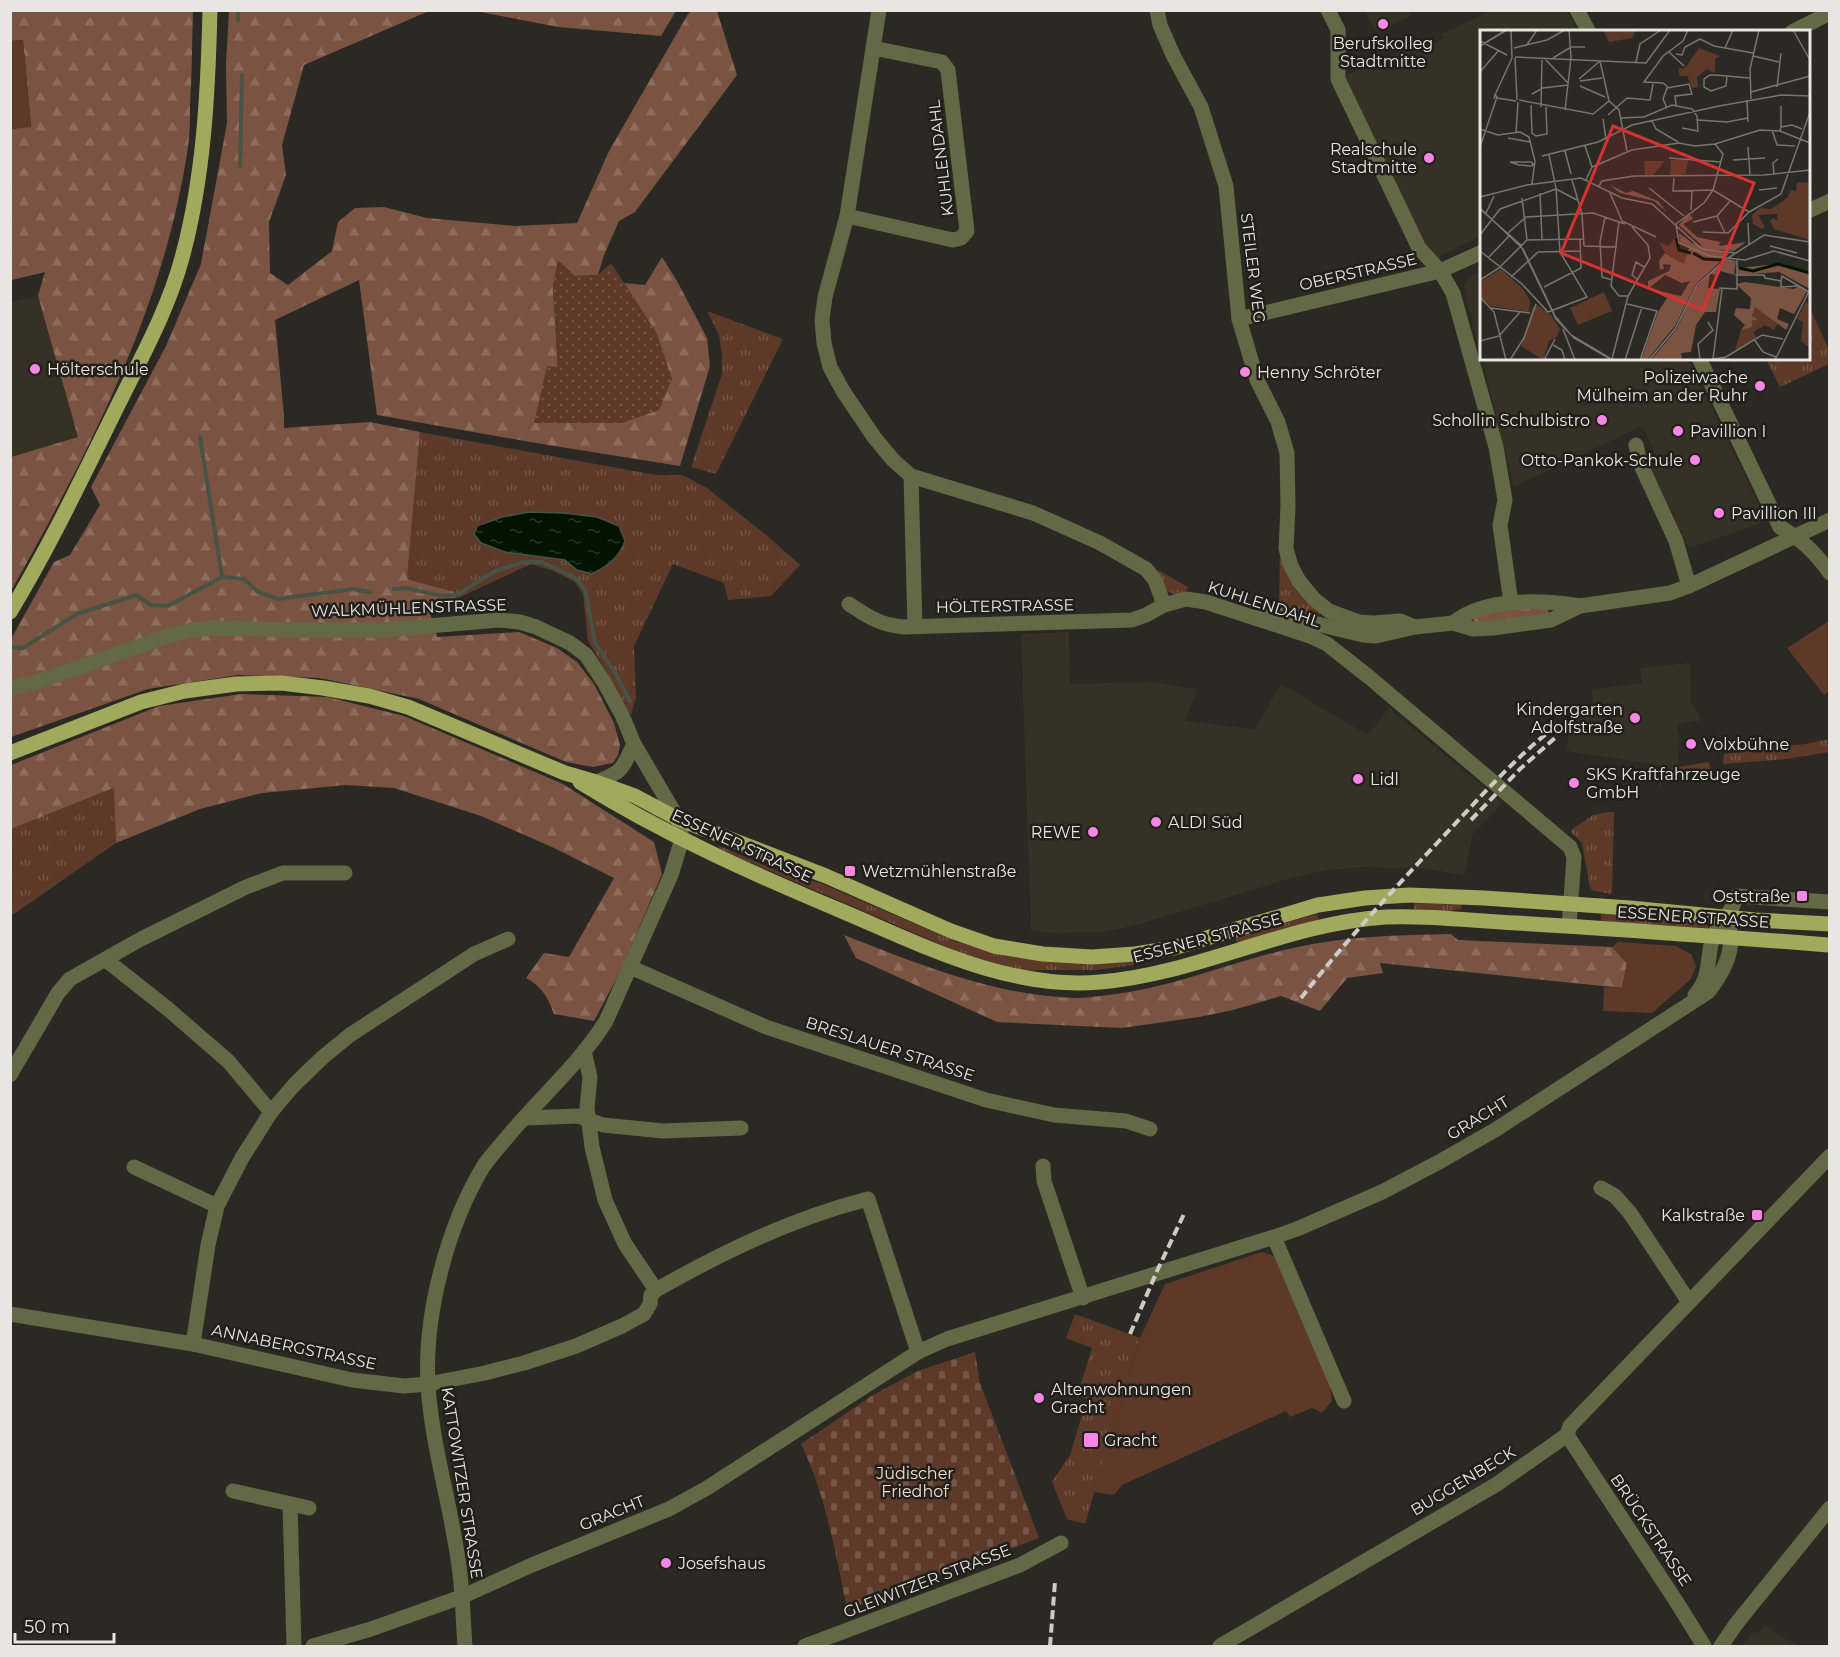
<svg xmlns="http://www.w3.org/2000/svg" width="1840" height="1657" font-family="Montserrat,sans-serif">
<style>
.built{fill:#353125}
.grass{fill:url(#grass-tufts)}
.forest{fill:url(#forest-firs)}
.cemetery{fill:url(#cemetery-stones)}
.park{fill:#5d392a}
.garden{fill:url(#garden-dots)}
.water{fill:url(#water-ripples);stroke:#475344;stroke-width:1.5}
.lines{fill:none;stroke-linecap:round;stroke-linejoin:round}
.stream{stroke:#475344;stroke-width:4}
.minor{stroke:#646945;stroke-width:15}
.major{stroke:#a0a95c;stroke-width:15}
.rail{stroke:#cccbc6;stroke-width:4;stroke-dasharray:9 4.5;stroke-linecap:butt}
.poi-dot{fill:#fa87e6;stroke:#211f19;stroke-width:2}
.labels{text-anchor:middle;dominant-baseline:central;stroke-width:5;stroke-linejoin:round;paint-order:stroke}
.poi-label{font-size:16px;fill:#e7e6e2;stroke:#211f19;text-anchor:start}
.street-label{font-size:16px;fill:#e7e6e2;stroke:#211f19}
.park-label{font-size:16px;fill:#f7dbcf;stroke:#211f19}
.inset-river{fill:none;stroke:#021400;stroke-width:3}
.inset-road{fill:none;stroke:#76756f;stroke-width:1.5}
.view{fill:#d73231;fill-opacity:0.15;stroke:#d73231;stroke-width:3}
.inset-edge{fill:none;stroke:#e7e6e2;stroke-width:3}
</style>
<defs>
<pattern id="grass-tufts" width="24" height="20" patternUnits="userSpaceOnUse" patternTransform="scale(1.5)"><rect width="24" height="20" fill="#5d392a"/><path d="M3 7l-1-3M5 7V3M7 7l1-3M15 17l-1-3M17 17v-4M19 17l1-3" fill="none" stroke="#745649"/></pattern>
<pattern id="forest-firs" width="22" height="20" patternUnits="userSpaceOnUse" patternTransform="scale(1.5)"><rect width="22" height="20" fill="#7a5342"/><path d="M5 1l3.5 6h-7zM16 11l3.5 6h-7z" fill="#8d6c5d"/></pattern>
<pattern id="cemetery-stones" width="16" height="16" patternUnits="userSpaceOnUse" patternTransform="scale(1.5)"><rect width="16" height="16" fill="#5d392a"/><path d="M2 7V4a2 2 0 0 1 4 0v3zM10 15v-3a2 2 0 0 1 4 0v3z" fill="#745649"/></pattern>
<pattern id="garden-dots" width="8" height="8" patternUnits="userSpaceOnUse" patternTransform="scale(1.5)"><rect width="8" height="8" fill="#5d392a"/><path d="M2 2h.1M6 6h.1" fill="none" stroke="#745649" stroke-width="1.8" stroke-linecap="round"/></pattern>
<pattern id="water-ripples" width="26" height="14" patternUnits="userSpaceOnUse" patternTransform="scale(1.5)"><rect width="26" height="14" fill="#021400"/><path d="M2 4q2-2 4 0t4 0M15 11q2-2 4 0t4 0" fill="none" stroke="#273625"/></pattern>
</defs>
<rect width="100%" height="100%" fill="#2b2923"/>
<!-- built -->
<g class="built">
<polygon points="1365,11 1409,11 1412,15 1376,33"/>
<polygon points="1489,11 1567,11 1577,31 1482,32 1481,236 1431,261 1338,79 1425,41 1428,46 1444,38 1442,34"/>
<polygon points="1481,271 1481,358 1464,288 1468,278"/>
<polygon points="38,296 78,437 11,457 11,302"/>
<polygon points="1482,359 1688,359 1767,521 1689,548 1650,467 1655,453 1642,426 1514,487"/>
<polygon points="1069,632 1070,684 1152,682 1197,689 1185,721 1255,729 1281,684 1368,735 1389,708 1502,803 1472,835 1465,875 1426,869 1365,867 1328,870 1295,877 1137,925 1105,932 1054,933 1031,931 1021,634"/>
<polygon points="1690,663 1691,703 1700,716 1700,721 1677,724 1680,745 1677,746 1679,767 1659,770 1658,765 1567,751 1570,713 1593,713 1592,689 1642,683 1640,668"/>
<polygon points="1765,1624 1782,1637 1801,1646 1742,1646 1752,1632 1758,1633"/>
</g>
<!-- grass -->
<g class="grass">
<polygon points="1809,306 1829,350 1829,364 1780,387 1766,359 1808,358"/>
<polygon points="707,311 783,339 716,474 691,467 722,374 722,355 719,335"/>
<polygon points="420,432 656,475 682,475 707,488 771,539 800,565 771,596 728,600 724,583 673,564 634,646 636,697 631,715 588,640 583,594 575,582 551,570 531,564 456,599 454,592 407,579"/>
<polygon points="1280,553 1321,613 1312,620 1279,611"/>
<path d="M1158 570 1188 587 1184 594C1166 596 1160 587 1158 570Z"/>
<polygon points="1829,739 1829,752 1786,759 1723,764 1724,754 1805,744"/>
<polygon points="1709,762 1710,769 1707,771 1667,776 1661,782 1660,787 1659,770"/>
<polygon points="115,788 116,843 11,916 11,829"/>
<polygon points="1608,812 1614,812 1612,894 1594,891 1590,888 1582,843 1571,832 1572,829 1593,815"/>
<polygon points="719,846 783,873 820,883 957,942 991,951 1134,960 1134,965 1095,970 1043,970 1026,971 975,959 719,849"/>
<polygon points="1414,903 1461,904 1462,909 1443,912 1414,909"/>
<polygon points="1601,913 1693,919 1708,926 1708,928 1601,921"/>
<polygon points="1317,914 1319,920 1237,943 1235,937"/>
<polygon points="1075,1314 1140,1338 1085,1524 1067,1519 1052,1482 1070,1455 1087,1399 1077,1396 1092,1348 1066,1338"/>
</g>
<!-- forest -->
<g class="forest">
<path d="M11 11H193C192 42 192 74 190 106 190 119 190 133 188 147 165 306 89 452 11 591V457L78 437 38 296 45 272 12 280 11 285V129L31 126 23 40 11 41Z"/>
<polygon points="229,11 429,11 304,65 282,145 286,175 269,222 270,273 288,285 332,251 338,222 355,208 384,207 427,218 515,226 577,223 609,151 688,14 691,11 717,11 737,75 635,212 619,221 604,255 598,275 574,276 558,261 553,287 558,368 534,423 621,423 657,334 624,283 645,285 662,257 677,281 707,338 710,366 680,466 542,444 377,415 359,280 275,320 284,416 284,428 370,422 420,432 407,579 454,592 456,599 429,609 437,637 519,632 557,648 577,662 594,684 614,723 620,745 618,755 613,763 593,767 566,762 419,699 320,678 238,675 148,689 11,737 11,639 54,562 70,555 100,505 91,487 166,346 201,264 227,123 226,64"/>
<polygon points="476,11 676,11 661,36 558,27"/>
<polygon points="1496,608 1548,609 1549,613 1478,625 1474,621 1474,615"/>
<path d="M241 694 328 697 404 716 563 784 654 842 662 874 621 970 594 1021 554 1014C548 997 542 987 526 978L544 953 569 957 614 878 552 847 481 816 394 788 346 785 262 793 200 809 116 843 114 788 11 829V765L159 706Z"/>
<path d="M1451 934 1458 940 1612 947 1627 963 1622 988 1380 963 1383 973 1347 978 1320 1011 1281 996 1233 1010 1199 1017 1122 1028 997 1022 856 958 844 935C918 964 996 996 1076 998 1087 998 1097 996 1108 995 1173 988 1230 962 1293 948 1345 936 1398 935 1451 934Z"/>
</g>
<!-- cemetery -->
<path class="cemetery" d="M975 1352 980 1383 1039 1538 847 1610C836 1554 826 1496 801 1444L873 1395 918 1371Z"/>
<!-- park -->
<g class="park">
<polygon points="23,40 31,127 11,129 11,41"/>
<polygon points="1829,621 1829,691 1824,695 1787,648"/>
<polygon points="1618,942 1676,946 1691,954 1696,966 1691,979 1652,1013 1603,1011 1604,987 1622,988 1627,963 1612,947"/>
<polygon points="1262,1252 1274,1256 1329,1382 1332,1401 1322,1413 1312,1408 1290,1417 1286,1411 1122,1485 1114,1495 1094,1492 1140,1338 1165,1284"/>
</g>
<!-- garden -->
<polygon class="garden" points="558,260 575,276 598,275 611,263 657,334 672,379 659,410 622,423 534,423 547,366 558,367 553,287"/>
<!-- water -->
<path class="water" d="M529 512 564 513 597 517 619 526 625 541C619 558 608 566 592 574L577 570 565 560 505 552 481 543 474 534 477 526 502 517Z"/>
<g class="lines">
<!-- stream -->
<g class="stream">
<polyline points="238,20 238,10"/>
<polyline points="240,166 242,75"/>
<polyline points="200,437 222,577"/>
<polyline points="394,589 406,588 443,596 458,594 495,571 524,562 542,562 574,577 585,589 595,643 614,671 630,701"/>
<polyline points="10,647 23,648 77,614 136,595 151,605 168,606 222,577 244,579 258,592 278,599 353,589 370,592"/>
</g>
<!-- minor -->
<g class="minor">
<polyline points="879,10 847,216 825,297 822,320 824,343 830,367 843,391 874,437 893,460 911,476 1033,513 1100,543 1146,569 1155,580 1164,605"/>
<polyline points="1157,10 1160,25 1173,55 1201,107 1226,186 1239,319 1257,380 1278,422 1287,453 1288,506 1286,549 1291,566 1299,581 1314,599 1329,611 1359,622 1374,623 1400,621 1415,627"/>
<polyline points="1328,10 1338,30 1338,79 1419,248 1440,271 1453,293 1496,447 1505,500 1500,525 1511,603"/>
<polyline points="1577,10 1589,32"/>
<polyline points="1792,32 1830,13"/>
<polyline points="1808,211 1830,201"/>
<polyline points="847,216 953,240 961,238 967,231 948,70 942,62 873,48"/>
<polyline points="1239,319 1440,271 1482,252"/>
<path d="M1699 358 1780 527C1803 541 1814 551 1830 573"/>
<polyline points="1636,445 1640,463 1676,541 1689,586"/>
<polyline points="911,476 915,626"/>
<path d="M849 604C869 617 880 625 904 627L1132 620 1146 615 1164 605 1186 599 1206 602 1310 636 1327 644 1369 677 1570 847 1574 857 1569 926"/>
<polyline points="1255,618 1272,613 1363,635 1376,636 1415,627 1453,623 1473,629 1493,628 1551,620 1580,606 1670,593 1689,586 1830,520"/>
<path d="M1453 623C1485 597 1542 600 1580 606"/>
<path d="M10 688 34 683 168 636 193 630 212 628 302 630H381L499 620 520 622 536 627 570 643 586 655 604 682 622 715 634 744 678 819 682 839 671 875 606 1021C580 1063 541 1097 509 1135 501 1145 490 1156 483 1167 447 1227 424 1315 428 1385 432 1449 453 1511 460 1574 463 1598 463 1622 465 1646"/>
<path d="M596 782C623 772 622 769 634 744"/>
<polyline points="106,960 168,1009 228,1061 271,1112"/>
<polyline points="630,967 766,1027 986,1100 1054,1115 1126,1121 1150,1129"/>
<path d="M1695 995C1712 976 1706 958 1713 937 1719 920 1733 914 1736 896L1830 902"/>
<polyline points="584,1051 590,1077 587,1108 592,1147 605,1200 625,1244 656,1290"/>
<polyline points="10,1075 58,993 70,979 141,939 246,887 283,873 345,873"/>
<polyline points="524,1118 578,1116 603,1125 663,1131 741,1128"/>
<polyline points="1043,1166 1044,1181 1083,1298"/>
<polyline points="134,1167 217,1206"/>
<polyline points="1601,1188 1615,1196 1630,1213 1689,1302"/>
<polyline points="1274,1237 1344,1401"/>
<path d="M10 1314 193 1344 352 1380 404 1386 428 1384 485 1373 524 1363 576 1346 622 1326 644 1314 650 1304 651 1295 656 1290C723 1252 793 1218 868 1199L918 1352"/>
<polyline points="193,1344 208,1245 217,1206 242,1158 271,1112 294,1085 323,1057 350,1035 474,954 508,939"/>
<polyline points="1567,1435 1676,1601 1704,1646"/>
<polyline points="233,1491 309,1508"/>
<polyline points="290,1504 294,1646"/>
<path d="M313 1646 371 1629 461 1597 532 1565 669 1509 707 1488 918 1352 947 1339 1274 1237 1297 1229 1382 1192 1439 1162 1495 1130 1708 992C1725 971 1738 944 1726 918"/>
<polyline points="805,1646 1020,1565 1061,1543"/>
<polyline points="1220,1646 1497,1484 1567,1435 1570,1426 1830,1156"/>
<polyline points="1721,1646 1736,1624 1830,1508"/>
</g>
<!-- major -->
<g class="major">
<path d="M10 612C50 546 83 476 117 407 141 358 168 310 182 258 204 177 208 93 210 10"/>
<polyline points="10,753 141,702 185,691 236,684 281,683 323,688 369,696 408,707 565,773 596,782 635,796 678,819 826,876 951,931 994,946 1043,954 1092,957 1135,954 1173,948 1318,905 1365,898 1409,895 1484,898 1630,908 1755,920 1830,924"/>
<path d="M580 782C664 834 753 874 844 912 924 946 1009 990 1100 982 1198 974 1287 923 1386 917 1429 915 1473 921 1516 923 1621 929 1725 937 1830 945"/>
</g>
<!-- rail -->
<g class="rail">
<polyline points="1471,820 1520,769 1555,738"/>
<path d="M1301 998C1344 943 1391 892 1439 841 1474 804 1507 766 1546 734"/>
<polyline points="1130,1334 1157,1271 1184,1214"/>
<polyline points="1050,1646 1055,1582"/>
</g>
</g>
<!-- markers -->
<g class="poi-dot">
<circle cx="1383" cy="24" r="6"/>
<circle cx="1429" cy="158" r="6"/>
<circle cx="35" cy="369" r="6"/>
<circle cx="1245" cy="372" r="6"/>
<circle cx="1760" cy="386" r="6"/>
<circle cx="1602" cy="420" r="6"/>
<circle cx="1678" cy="431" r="6"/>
<circle cx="1695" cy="460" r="6"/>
<circle cx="1719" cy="513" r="6"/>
<circle cx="1635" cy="718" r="6"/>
<circle cx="1691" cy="744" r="6"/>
<circle cx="1358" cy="779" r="6"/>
<circle cx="1574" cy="783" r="6"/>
<circle cx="1156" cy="822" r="6"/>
<circle cx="1093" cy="832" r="6"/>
<rect x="844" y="865" width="12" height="12" rx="3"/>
<rect x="1796" y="890" width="12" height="12" rx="3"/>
<rect x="1751" y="1209" width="12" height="12" rx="3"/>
<circle cx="1039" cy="1398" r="6"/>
<rect x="1083" y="1432" width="16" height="16" rx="3"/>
<circle cx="666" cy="1563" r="6"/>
</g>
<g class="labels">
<!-- poi labels -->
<g class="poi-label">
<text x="1383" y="43" text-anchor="middle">Berufskolleg<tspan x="1383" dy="18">Stadtmitte</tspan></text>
<text x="1417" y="149" text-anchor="end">Realschule<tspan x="1417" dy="18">Stadtmitte</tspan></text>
<text x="47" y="369">Hölterschule</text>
<text x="1257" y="372">Henny Schröter</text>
<text x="1748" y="377" text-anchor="end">Polizeiwache<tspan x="1748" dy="18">Mülheim an der Ruhr</tspan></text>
<text x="1590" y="420" text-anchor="end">Schollin Schulbistro</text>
<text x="1690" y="431">Pavillion I</text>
<text x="1683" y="460" text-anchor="end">Otto-Pankok-Schule</text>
<text x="1731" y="513">Pavillion III</text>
<text x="1623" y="709" text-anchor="end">Kindergarten<tspan x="1623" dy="18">Adolfstraße</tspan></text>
<text x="1703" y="744">Volxbühne</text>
<text x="1586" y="774">SKS Kraftfahrzeuge<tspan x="1586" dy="18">GmbH</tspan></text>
<text x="1370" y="779">Lidl</text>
<text x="1168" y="822">ALDI Süd</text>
<text x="1081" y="832" text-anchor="end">REWE</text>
<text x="862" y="871">Wetzmühlenstraße</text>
<text x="1790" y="896" text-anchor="end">Oststraße</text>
<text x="1745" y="1215" text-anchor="end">Kalkstraße</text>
<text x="1051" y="1389">Altenwohnungen<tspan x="1051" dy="18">Gracht</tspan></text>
<text x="1104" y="1440">Gracht</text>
<text x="678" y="1563">Josefshaus</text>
</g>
<!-- street labels -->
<g class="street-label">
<text transform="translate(941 158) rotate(-97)">KUHLENDAHL</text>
<text transform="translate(1253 268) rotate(83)">STEILER WEG</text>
<text transform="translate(1358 272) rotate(-13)">OBERSTRASSE</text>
<text transform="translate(1264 604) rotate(18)">KUHLENDAHL</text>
<text transform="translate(1005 606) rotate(-1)">HÖLTERSTRASSE</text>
<text transform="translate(409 608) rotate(-2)">WALKMÜHLENSTRASSE</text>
<text transform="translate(742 846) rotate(25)">ESSENER STRASSE</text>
<text transform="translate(1693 917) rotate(4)">ESSENER STRASSE</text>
<text transform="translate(1207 938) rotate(-15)">ESSENER STRASSE</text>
<text transform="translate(890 1049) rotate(18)">BRESLAUER STRASSE</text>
<text transform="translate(1478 1118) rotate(-31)">GRACHT</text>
<text transform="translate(294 1347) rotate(12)">ANNABERGSTRASSE</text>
<text transform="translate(1463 1481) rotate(-31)">BUGGENBECK</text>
<text transform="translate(462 1483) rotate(81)">KATTOWITZER STRASSE</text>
<text transform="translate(612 1513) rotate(-22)">GRACHT</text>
<text transform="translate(1651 1530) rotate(56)">BRÜCKSTRASSE</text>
<text transform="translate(927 1581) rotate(-21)">GLEIWITZER STRASSE</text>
</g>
<!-- park labels -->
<g class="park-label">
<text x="915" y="1473">Jüdischer<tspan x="915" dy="18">Friedhof</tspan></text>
</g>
</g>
<!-- overview -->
<g transform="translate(1480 30)">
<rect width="330" height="330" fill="#2b2923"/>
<path d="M330 152V210L294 199 290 191 293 188 298 191 297 184 278 185 285 197 282 199 273 194 272 185 280 178 291 179 307 168 311 160 316 161 317 153ZM196 206 197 218 210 223 204 234 185 222 179 212 189 216ZM326 271 330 277V318L321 311 323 292 317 289ZM275 277 298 292 294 300 285 295 273 302 276 308 255 321 261 300 277 288 272 287Z" fill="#5d392a"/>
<path d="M129 154 146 163 153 161 178 171 187 182 174 171 140 163ZM209 183 213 189 203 194 217 207 240 212 239 216 266 212 254 221 226 219 199 195ZM199 203 212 213 249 224 216 254 195 296 167 330H161L178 282 187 268 170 259 201 266 210 251 202 253 185 245 168 259V251L189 241 191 235 183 234 184 239 180 240 179 231 185 223 204 234 209 218 200 213ZM248 229 256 231 254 245 240 241 239 245 230 244 228 258 240 259 236 282H225L216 295 211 322 201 323 202 330H171L196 300 216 258 235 238ZM298 234 330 242V259L299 242 258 245 257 238ZM265 252 314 259 319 256 327 261 314 284 300 278 297 289 309 294 306 300 275 277 272 286 278 289 272 291V297L261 300 265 295 254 285 256 278 270 279 271 268 256 254Z" fill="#7a5342"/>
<path d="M191 130H208L206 144 190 146ZM21 239 43 259 50 271 49 282 11 276 1 268 0 252Z" fill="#5d392a"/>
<path d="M219 18 240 26 235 29V43L227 39 217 47 218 57 212 58 207 46H200L198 39 205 38ZM164 131H185L173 145H165ZM124 262 132 281 98 295 90 278ZM57 275 71 285 80 299 77 307 69 311 63 330 41 316 52 279Z" fill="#5d392a"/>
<path d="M123 0H156L152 8 129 12Z" fill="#5d392a"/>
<path class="inset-river" d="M196 208 199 220 211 223M213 223 224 229 242 230M259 238 273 241 298 234 330 243"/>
<path class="inset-road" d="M31 0 32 28M313 0 330 30M220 9 234 16 273 23M0 11 27 25M0 16 27 0M0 16 26 0M46 16 57 0M34 18 67 10 85 0M245 18 253 0M189 22 204 36M196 24 202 25 205 17 220 9M273 26 299 32M35 27 166 33 190 0M35 28 37 70M64 28 88 53M73 28 91 17H105M120 31 129 71M156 32 160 14 181 0M0 42 19 20M247 46 246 56 231 61 224 57V49L230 45H235L270 48M99 49 120 31M100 51 122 48M100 56 125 67M188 57 183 53 164 52 183 26 203 11 208 0M297 57 301 23M271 62 330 46M52 64 63 58 88 55M15 65 32 28M17 68 36 71M271 69 270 39 279 0M39 70 113 84 129 71M267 70 268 92M129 71 139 80 147 121M51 75 52 103 56 106 67 104 66 77M61 77 62 28M187 78 183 69 187 58 209 54 212 64 195 66 196 75M85 80 91 28 89 0M128 85 147 68 170 70 173 54M140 88 164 87 192 75 212 79 217 86 218 101 202 98M123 89 126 109M218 90 247 92 268 88M172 91 176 99 198 112M301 97 312 95 322 99M0 99 18 105 40 102 49 107 55 131 52 154M292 100 297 115 315 116M300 101 301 97V76V90M36 103 38 72M28 108 50 112M235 114 243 124 233 160 224 173 196 194 199 213 230 226 265 230 294 221 330 231M105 116 112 137 106 150M0 117 17 67 15 65 14 69M268 117 270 145M85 121 91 144M62 126 118 112 152 95 239 76 301 65 330 66M189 128 241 132M253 130 285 128M53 134 52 136 39 135 30 132H51L53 134 54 136M112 137 152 120 199 113 215 116 235 114 280 100 300 101 330 113M294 145 293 133 298 129M194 148 193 161 233 160 269 182M92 150 102 184 104 216M119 156 122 151 154 146 284 145 330 140M169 158 204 186M76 159 97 170M279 160 297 158M60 163 62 209M130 163 142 191 176 207M0 167 47 155 101 148 142 168 172 174 222 219 255 223M42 168 47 210M0 178 43 219 75 286 91 305 133 330M0 179 42 216M211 180 212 161M269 182 301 164 330 82M6 183 14 166M237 186 245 203M125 187 120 212 122 247 132 250M139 191 131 256 139 266H148M213 192 237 186 250 171M268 193 269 214M223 202 248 203 269 182M28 203 46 187 113 183 145 194M0 205 20 179 76 159M41 216 76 289 94 308 132 330M104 216 137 217M290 216 317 223M0 221 42 254 68 282 107 267 80 222 76 158 69 125M9 227 29 206M255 245H284L285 248 301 251 302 246 329 262M31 247 58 222 101 221M157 249 152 245 156 232 164 237M0 250 19 238 47 210 104 209M301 251V257L318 256M64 257 101 238 100 209M239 258 257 259V229M0 267 14 282 26 330M147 274 177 281 160 330M11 278 50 283M83 299 95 330M19 306 40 282M274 309 283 322 296 327M0 311 19 306M73 315 82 320 85 330M132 329 148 266 170 228 168 215 152 197M233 329 242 259M30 330 44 308 56 274M64 330 75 309M145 330 162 277M169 330 195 299 217 255 245 230 284 205 330 212M220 330 218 314 233 300 228 292M226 330 246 327 282 305 303 309M295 330 329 261"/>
<path class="view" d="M133 96 274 153 223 280 81 223Z"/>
<rect width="330" height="330" class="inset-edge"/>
</g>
<!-- border -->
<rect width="1840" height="1657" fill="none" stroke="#e7e6e2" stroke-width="24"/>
<!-- scale -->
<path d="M15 1633v9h99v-9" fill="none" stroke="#e7e6e2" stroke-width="3"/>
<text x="24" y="1633" font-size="18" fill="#e7e6e2" stroke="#211f19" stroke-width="4.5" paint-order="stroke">50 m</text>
</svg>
